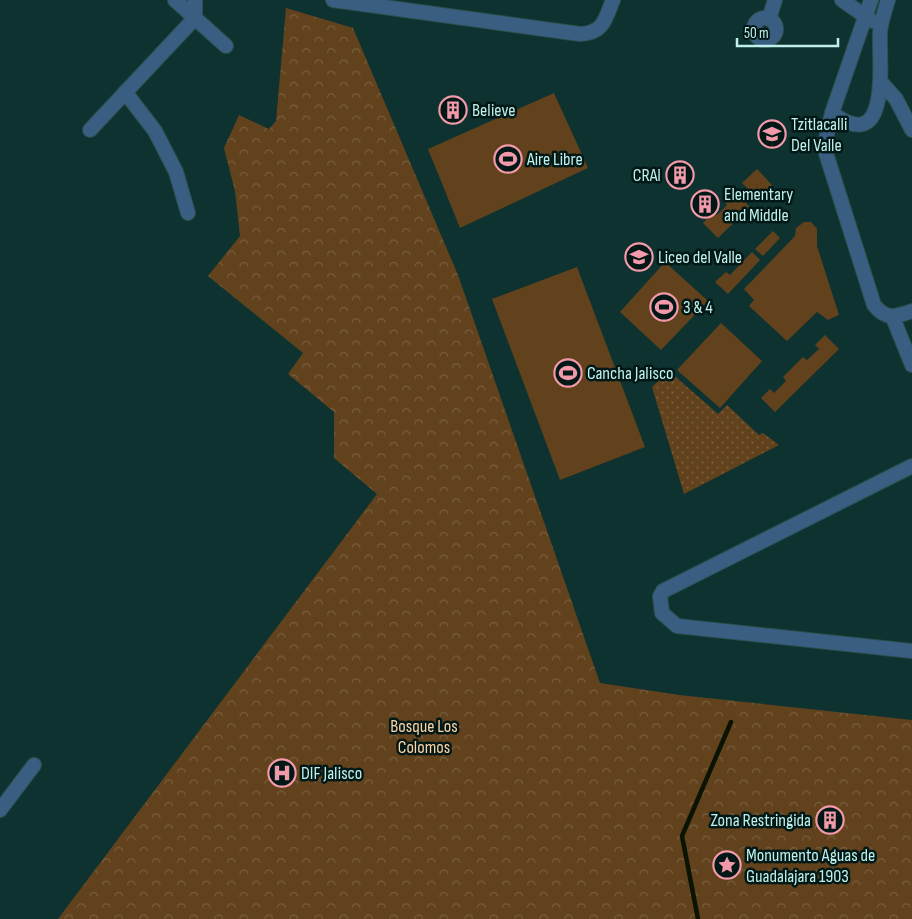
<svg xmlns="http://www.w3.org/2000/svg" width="912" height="919" font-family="'Sofia Sans Condensed',sans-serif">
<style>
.grass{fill:url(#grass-dots)}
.forest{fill:url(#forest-crowns)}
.green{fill:#62421d}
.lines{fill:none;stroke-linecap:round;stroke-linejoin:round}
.stream{stroke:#0b1302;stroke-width:4.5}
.minor-casing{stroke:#2a504d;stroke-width:16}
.minor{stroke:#395e81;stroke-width:14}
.labels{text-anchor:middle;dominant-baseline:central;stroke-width:5;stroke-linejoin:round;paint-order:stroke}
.poi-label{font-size:18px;fill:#bff0eb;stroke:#011816;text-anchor:start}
.park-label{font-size:18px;fill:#fed2a5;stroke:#011816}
</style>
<defs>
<pattern id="grass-dots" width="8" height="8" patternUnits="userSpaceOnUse" patternTransform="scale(1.25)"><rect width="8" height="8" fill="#62421d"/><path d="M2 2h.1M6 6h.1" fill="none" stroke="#775e3e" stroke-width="1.8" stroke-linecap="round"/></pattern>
<pattern id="forest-crowns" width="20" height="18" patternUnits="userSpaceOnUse" patternTransform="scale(1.25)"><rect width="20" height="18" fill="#62421d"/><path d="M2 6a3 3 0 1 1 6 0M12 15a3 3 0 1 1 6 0" fill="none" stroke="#775e3e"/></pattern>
</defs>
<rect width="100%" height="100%" fill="#0e322f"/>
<!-- grass -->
<polygon class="grass" points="669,371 718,414 727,405 759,435 763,433 779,445 684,494 652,387"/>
<!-- forest -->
<polygon class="forest" points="286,8 353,28 458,275 600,683 679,695 912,720 912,919 58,919 377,494 334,458 334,412 288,374 303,353 208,276 240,236 235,191 224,148 239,115 269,129 276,121"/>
<!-- green -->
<g class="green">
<polygon points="554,93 588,168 460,228 428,149"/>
<polygon points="757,169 772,185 758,199 742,183"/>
<polygon points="734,191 750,207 718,238 703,223 713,212 717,215 727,205 724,201"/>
<polygon points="804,222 811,222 817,229 817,246 839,315 828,320 817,312 787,341 749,306 754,300 744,289 795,236 796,228"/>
<polygon points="773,231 780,238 763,256 755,249"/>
<polygon points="752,252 760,260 728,294 715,282 726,272 730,275"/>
<polygon points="665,262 708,301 661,350 620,312"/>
<polygon points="577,267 645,447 560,480 492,299"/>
<polygon points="721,323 762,361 720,408 677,370"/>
<polygon points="825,335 839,349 775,412 761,398 770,389 774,393 786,381 783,377 803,357 807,360 819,349 815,345"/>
</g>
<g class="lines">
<!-- stream -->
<polyline class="stream" points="698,919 682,836 731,722"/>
<!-- minor casing -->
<g class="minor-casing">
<g id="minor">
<polyline points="175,0 226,46"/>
<path d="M333 0 580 34C604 33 605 19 613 0"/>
<polyline points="842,0 872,21"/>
<path d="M871 0 832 113C891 157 879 64 880 34 880 23 885 11 888 0"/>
<circle cx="765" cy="29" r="11"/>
<polyline points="769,19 775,0"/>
<polyline points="881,82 896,99 912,130"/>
<polyline points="125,92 155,131 176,172 188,213"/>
<path d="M832 113 824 147 874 305C886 320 895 317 912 311"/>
<polyline points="90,130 195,18 195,0"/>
<polyline points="893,318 912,365"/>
<polyline points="912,466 663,591 660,596 662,613 677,626 912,651"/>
<polyline points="0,810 34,765"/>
</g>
</g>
<!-- minor -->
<use href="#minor" class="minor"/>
</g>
<!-- icons -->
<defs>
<g id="building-ring" transform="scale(1.4375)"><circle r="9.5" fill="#011816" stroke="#f39aaa" stroke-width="1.5"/><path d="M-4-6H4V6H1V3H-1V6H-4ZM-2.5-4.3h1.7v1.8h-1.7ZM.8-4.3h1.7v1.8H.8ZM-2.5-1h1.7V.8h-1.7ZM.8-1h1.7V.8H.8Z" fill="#f39aaa"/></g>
<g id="school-ring" transform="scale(1.4375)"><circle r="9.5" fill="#011816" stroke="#f39aaa" stroke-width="1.5"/><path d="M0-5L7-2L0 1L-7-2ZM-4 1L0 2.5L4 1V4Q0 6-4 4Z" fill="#f39aaa"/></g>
<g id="stadium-ring" transform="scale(1.4375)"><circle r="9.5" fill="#011816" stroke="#f39aaa" stroke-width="1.5"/><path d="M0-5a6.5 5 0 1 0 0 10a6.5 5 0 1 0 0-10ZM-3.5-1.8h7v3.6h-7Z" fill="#f39aaa"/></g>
<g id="hospital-ring" transform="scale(1.4375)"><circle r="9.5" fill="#011816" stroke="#f39aaa" stroke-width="1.5"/><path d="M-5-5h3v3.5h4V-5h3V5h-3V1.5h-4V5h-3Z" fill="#f39aaa"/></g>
<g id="sight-ring" transform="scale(1.4375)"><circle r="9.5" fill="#011816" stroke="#f39aaa" stroke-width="1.5"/><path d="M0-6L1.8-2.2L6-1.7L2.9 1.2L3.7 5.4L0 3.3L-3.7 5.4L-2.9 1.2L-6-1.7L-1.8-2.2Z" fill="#f39aaa"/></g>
</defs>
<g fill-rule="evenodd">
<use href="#building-ring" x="453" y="110"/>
<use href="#school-ring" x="772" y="134"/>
<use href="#stadium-ring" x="508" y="159"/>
<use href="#building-ring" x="680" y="175"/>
<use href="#building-ring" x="705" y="204"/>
<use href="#school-ring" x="639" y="257"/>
<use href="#stadium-ring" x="664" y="307"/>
<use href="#stadium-ring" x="568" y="373"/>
<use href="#hospital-ring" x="282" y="773"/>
<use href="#building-ring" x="830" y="820"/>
<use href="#sight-ring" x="727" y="865"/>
</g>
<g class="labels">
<!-- poi labels -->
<g class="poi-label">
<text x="472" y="110">Believe</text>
<text x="791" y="124">Tzitlacalli<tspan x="791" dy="21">Del Valle</tspan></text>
<text x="527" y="159">Aire Libre</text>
<text x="661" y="175" text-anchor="end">CRAI</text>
<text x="724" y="194">Elementary<tspan x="724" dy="21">and Middle</tspan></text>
<text x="658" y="257">Liceo del Valle</text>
<text x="683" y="307">3 &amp; 4</text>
<text x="587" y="373">Cancha Jalisco</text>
<text x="301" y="773">DIF Jalisco</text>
<text x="811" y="820" text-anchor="end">Zona Restringida</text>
<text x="746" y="855">Monumento Aguas de<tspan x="746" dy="21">Guadalajara 1903</tspan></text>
</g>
<!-- park labels -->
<g class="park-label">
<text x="424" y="726">Bosque Los<tspan x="424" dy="21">Colomos</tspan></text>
</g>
</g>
<!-- scale -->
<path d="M737 38v8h101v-8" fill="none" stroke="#bff0eb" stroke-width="2.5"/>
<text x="744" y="38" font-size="15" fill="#bff0eb" stroke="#011816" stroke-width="4" paint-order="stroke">50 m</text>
</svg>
